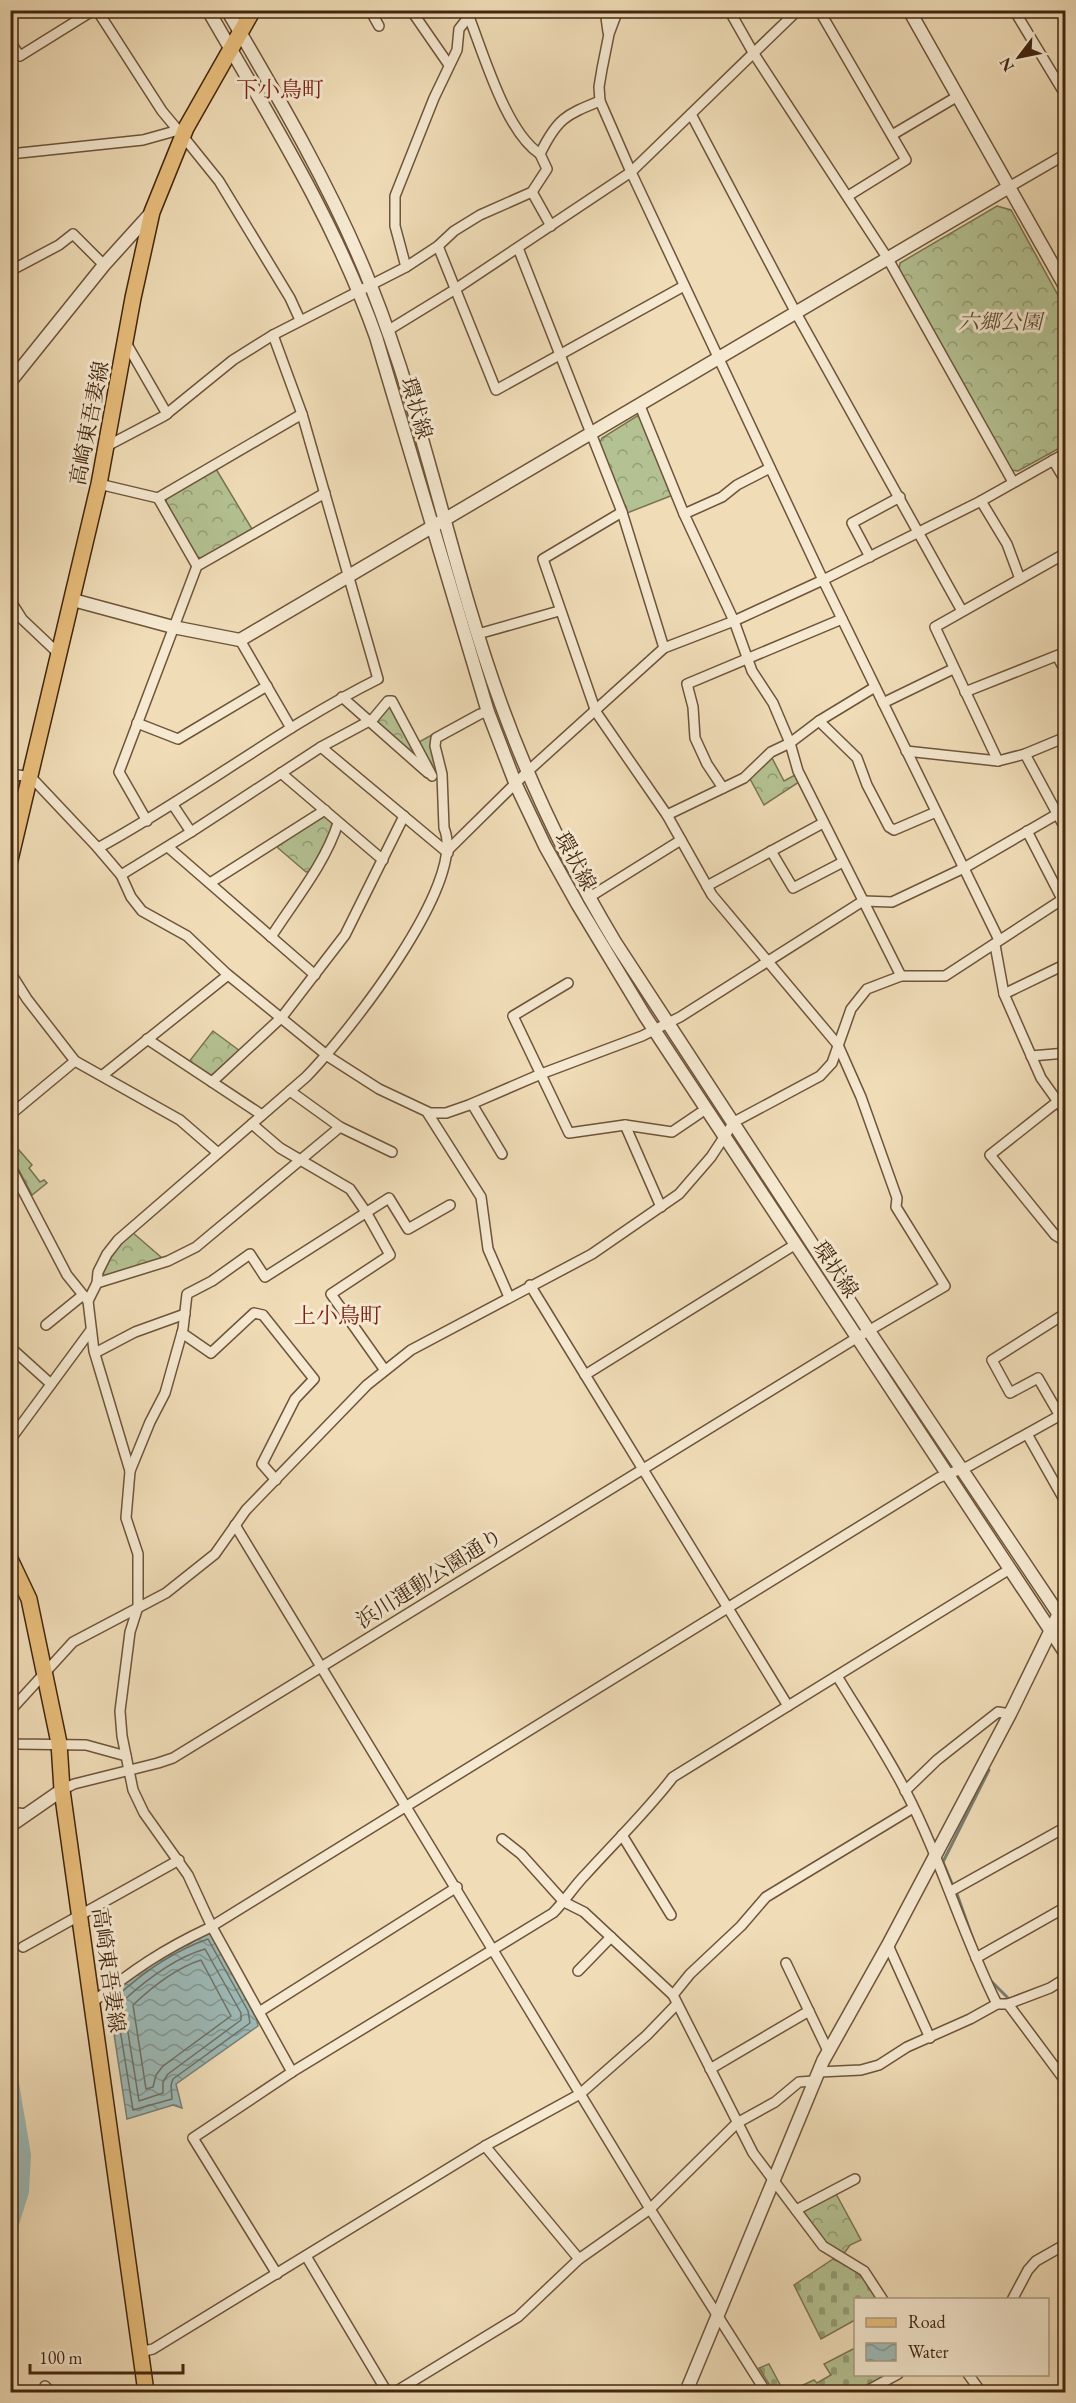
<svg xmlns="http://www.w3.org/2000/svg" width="1076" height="2403" font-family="'EB Garamond','Noto Serif JP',serif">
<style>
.forest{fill:url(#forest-crowns);stroke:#7b7451;stroke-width:1.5}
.cemetery{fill:url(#cemetery-stones);stroke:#7b7451;stroke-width:1.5}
.water{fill:url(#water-waves);stroke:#797f74;stroke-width:1.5}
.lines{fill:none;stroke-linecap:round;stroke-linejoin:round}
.shore{stroke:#707063;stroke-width:1.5}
.stream{stroke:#797f74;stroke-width:3}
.river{stroke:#9dbab7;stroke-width:18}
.minor-casing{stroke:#6e5439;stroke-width:12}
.tertiary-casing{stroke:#6e5439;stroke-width:15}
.primary-casing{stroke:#42260f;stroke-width:18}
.minor{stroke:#f5e9d1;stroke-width:9}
.tertiary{stroke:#f5e9d1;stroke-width:12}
.primary{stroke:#e8be7c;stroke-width:15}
.labels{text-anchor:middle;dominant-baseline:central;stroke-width:6;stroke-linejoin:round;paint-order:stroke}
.park-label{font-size:21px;font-style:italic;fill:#5e4d30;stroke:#f5e9d1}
.street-label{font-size:21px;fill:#42260f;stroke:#f5e9d1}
.neighbourhood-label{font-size:22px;fill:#7a1f14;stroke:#f5e9d1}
</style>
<defs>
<pattern id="forest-crowns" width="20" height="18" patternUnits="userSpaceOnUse" patternTransform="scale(1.5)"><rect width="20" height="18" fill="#b4c293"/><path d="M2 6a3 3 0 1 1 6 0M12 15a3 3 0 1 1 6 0" fill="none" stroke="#949d76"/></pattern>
<pattern id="cemetery-stones" width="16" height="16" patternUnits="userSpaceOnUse" patternTransform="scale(1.5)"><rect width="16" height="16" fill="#b4c293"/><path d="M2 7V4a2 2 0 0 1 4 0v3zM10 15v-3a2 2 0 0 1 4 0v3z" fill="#949d76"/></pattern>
<pattern id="water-waves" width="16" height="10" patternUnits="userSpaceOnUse" patternTransform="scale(1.5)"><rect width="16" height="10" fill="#9dbab7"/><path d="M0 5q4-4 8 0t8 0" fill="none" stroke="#829793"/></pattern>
</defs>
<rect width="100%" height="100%" fill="#f0ddb8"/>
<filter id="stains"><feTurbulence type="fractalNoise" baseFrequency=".00333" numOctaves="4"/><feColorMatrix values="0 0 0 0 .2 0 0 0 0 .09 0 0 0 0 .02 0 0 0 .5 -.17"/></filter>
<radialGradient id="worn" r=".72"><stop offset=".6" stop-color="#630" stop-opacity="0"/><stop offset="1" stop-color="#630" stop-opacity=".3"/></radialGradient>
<!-- forest -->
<g class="forest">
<polygon points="997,206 1011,210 1065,308 1065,445 1018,471 1011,470 899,271 900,263"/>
<polygon points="637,416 642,418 673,495 627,513 599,445 602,438"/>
<polygon points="216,469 252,529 202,558 197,557 165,504 167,498"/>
<polygon points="388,706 392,708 419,761 377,724 377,720"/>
<polygon points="437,732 434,736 440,783 419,742"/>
<polygon points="771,756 784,781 795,775 799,782 764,805 749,777"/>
<polygon points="325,816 332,822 333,828 310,871 306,872 278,848 278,843"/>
<polygon points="213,1031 240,1051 209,1078 188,1063"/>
<polygon points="19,1150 32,1165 29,1168 40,1182 44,1180 47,1183 32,1195 11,1155"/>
<path d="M132 1232 162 1258 106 1277 103 1274C110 1257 119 1243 132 1232Z"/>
<polygon points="835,2192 861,2240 850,2245 843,2255 825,2244 802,2211"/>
</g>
<!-- cemetery -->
<g class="cemetery">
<polygon points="833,2259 852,2268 860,2274 879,2299 856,2300 855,2320 821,2339 794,2285"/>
<polygon points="855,2348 856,2374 889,2375 856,2392 788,2392 814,2380 817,2383 831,2375 824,2364"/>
<polygon points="769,2364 784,2392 774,2392 759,2368"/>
</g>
<!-- water -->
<polygon class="water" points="209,1932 213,1934 255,2010 258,2026 176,2084 182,2108 173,2105 127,2119 108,1995 152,1961"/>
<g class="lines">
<!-- shore -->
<g class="shore">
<path d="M208 1939 248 2011 250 2023 173 2079 171 2085 172 2099 133 2110 115 1998C142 1973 173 1951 208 1939Z"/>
<path d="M205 1949 241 2013V2020L168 2074 163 2082V2093L139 2101 123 2001C146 1980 174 1958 205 1949Z"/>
<path d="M201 1960 231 2016 163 2066 156 2075 153 2087 146 2089 133 2005C152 1987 176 1968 201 1960Z"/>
</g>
<!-- stream -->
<g class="stream">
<polyline points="953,1886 943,1862 989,1770"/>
<polyline points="957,1894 974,1942"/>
<polyline points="989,1979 1009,1999"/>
</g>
<!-- river -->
<polyline class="river" points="10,2084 22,2155 20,2191 10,2223"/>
<!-- minor casing -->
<g class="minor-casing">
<g id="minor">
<polyline points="97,10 162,111 177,129"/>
<polyline points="370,10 379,26"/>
<polyline points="411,10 449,65"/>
<polyline points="605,10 608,32"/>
<polyline points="618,10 609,34 602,69 599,87 600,101 631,172 823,580 999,940"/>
<polyline points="729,10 754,54 888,259 1013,482"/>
<polyline points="819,10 906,160 848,196"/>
<polyline points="1014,10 1066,96"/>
<path d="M469 17C484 55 506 132 540 154"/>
<polyline points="10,42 20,56 94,10"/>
<polyline points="691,114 796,313 962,611"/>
<polyline points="182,135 219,181 290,298 300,320"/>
<polyline points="892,135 958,96"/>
<polyline points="10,154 143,140 186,128"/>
<polyline points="1009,187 1066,154"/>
<polyline points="532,192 551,226"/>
<polyline points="438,246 496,390 684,286"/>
<polyline points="518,248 622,512 664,648"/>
<polyline points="406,267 395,226 395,196 434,98 457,50 459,29 474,10"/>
<polyline points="10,271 59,245 73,234 104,265"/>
<polyline points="387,331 454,290 631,172 798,10"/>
<polyline points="125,341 167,414"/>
<polyline points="640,406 684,514 734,621 752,671 773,703 790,743 798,771 901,976"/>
<path d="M107 446 164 416 233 360 273 335 406 267 438 246 454 231 480 215 532 192 547 169 540 154C557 119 565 115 600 101"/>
<polyline points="1053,460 1066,482"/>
<polyline points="99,484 158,498 302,414"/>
<polyline points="158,498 197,566"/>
<polyline points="981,501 1007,544 1020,579"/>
<polyline points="684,514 722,497 737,485 770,468"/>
<polyline points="870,557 852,523 900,497"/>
<polyline points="10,600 22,619 60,655"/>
<polyline points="478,634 559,611"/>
<polyline points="240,640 291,728"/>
<polyline points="1057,656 1066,672"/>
<polyline points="965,692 1066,652"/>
<polyline points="342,697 428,773"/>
<polyline points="883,703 953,669"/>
<polyline points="819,721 857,758 867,785 889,827 894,830 936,812"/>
<polyline points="137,723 178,739 267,686"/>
<polyline points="321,747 448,853"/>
<polyline points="906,751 998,761 1025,754 1066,737"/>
<polyline points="1025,754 1066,830"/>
<polyline points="998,761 935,627 1066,553"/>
<polyline points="281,773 383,860"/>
<polyline points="10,781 18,775 31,777 98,848 121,875 131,897 142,911 187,936 227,974 329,1057 379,1089 430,1113 446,1113 469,1105 541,1074 642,1036 680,1017 863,901 892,902 964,868 1066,809"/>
<polyline points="723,788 707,764 695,738 693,707 687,684 842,619"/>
<polyline points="173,805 191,832"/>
<polyline points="667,815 744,778 771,752 790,743 819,721 875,687"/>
<polyline points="147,821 119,772 197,566 325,493"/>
<polyline points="1027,831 1062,899"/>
<polyline points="168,847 315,975"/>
<path d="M98 848C194 796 280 728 378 679L302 414 273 335"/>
<polyline points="448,850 527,772 664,648 734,621 823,580 981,501 1066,453"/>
<polyline points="771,851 793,888 843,862"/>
<polyline points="121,875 191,832 321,747 373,719 388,701 392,701 432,776"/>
<polyline points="210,883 325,810"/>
<polyline points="707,886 823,823"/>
<polyline points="588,898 681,840"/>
<path d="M271 937C294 901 325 864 338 823"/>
<polyline points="995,945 1004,994 1041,1078 1066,1113"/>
<polyline points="10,972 27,999 75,1061 180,1120 218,1153"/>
<polyline points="568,983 513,1016 569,1133 625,1125 672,1132 700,1113"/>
<polyline points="1004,994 1066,964"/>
<polyline points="147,1039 262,1115"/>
<polyline points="1031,1056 1066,1053"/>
<polyline points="103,1075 228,975"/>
<polyline points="212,1082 282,1017 345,935 404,816"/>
<polyline points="290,1091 340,1127 392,1152"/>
<polyline points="1057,1102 990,1155 1055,1235 1066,1242"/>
<polyline points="472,1104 502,1154"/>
<polyline points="427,1112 481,1197 488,1249 509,1297"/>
<polyline points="10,1115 75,1061"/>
<polyline points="252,1124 280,1148 350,1189 366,1212 390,1255 331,1294 384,1369"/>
<polyline points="625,1125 661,1207"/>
<polyline points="10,1166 67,1275 88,1301 94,1351 130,1471 126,1518 138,1554 138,1607 130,1632 120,1711 122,1736 133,1790 144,1813 188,1875 212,1927 292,2072"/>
<polyline points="97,1283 168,1261 196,1247 340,1127"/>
<polyline points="530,1285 788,1706"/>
<path d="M88 1301 97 1283 98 1272 107 1254 118 1240 306 1077C345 1037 468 883 444 828L442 774 435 746 436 738 480 714 488 712"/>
<polyline points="46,1325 83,1295"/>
<polyline points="182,1333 211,1353 254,1313 263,1315 314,1379 295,1399 262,1464 276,1480"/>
<polyline points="10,1347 51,1384"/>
<polyline points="95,1353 135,1332 185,1314"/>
<polyline points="585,1375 796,1244"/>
<polyline points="1060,1416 1038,1378 1010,1393 992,1360 1066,1313"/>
<polyline points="1027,1434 1066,1503"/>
<polyline points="10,1440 91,1330"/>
<polyline points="130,1471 150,1422 165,1393 183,1329 187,1294 212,1281 250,1254 265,1277 389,1198 408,1229 450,1205"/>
<polyline points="235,1525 650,2209 766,2392"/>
<path d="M837 1676C860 1714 885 1751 905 1790 941 1859 962 1934 997 2004"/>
<polyline points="10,1711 73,1642 166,1593 215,1554 246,1510 367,1385 411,1350 592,1254 679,1194 711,1157 734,1122 820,1076 832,1063 851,1009 867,989 901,976 945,976 1066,897"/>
<polyline points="10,1742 18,1744 86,1745 126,1756"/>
<polyline points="62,1790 74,1784 158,1763 173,1758 858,1337 945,1286 896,1207 897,1198 861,1097 838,1045 712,895 667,815 596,712 543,559 622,512"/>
<polyline points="905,1791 937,1760 998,1712 1010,1714"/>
<polyline points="10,1812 26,1814"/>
<polyline points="622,1835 671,1915"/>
<polyline points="502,1839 521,1854 564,1902 584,1912 673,1995 753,2153 823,2246 864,2271 883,2300"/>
<polyline points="951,1891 1066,1827"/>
<polyline points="888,1945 930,2038"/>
<polyline points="23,1947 179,1860"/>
<polyline points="976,1958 1066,1907"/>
<polyline points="786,1963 828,2051"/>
<polyline points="578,1971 611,1937"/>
<polyline points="673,1995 690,1974 741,1926 766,1897 913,1808"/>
<path d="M93 2002C133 1970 162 1950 209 1928L938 1478 969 1466 1066 1412"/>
<polyline points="1008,2004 1066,2082"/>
<polyline points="259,2012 457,1887"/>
<polyline points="710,2069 809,2011"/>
<polyline points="819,2072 861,2070 879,2065 907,2047 970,2019 997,2004 1008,2004 1050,1988 1066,1978"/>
<polyline points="485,2146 579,2259"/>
<polyline points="796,2210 855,2179"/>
<polyline points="306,2256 387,2392"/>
<path d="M277 2274 193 2138 292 2072 553 1913C565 1901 574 1886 586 1874 615 1842 647 1811 673 1777L1010 1569"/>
<polyline points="1012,2300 1028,2270 1036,2261 1066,2244"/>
<polyline points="140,2352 153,2349 485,2146 580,2094 647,2035 677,2004"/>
<polyline points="968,2374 981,2392"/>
<polyline points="45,2386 51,2392"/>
<polyline points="395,2392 518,2317 579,2259 650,2209 737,2123 775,2102 799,2082 814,2081"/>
<polyline points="865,2392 898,2374"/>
</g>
</g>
<!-- tertiary casing -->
<g class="tertiary-casing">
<g id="tertiary">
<path d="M208 10C269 116 335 221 376 337L488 712 516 785 545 846 578 905 645 1016 1066 1654"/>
<path d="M227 10C278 97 334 192 371 286 425 421 451 567 501 704 531 787 570 867 615 942L869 1331 1066 1625"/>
<polyline points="909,10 1066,288"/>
<polyline points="10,382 104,265 151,213"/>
<polyline points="73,600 173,627 240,640 1009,187"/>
<polyline points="10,1826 62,1790"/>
<polyline points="686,2392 823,2061 888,1945 1010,1714 1066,1599"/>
</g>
</g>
<!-- primary casing -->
<g class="primary-casing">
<g id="primary">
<polyline points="10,860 99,484 133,298 152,212 186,128 253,10"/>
<polyline points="10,1559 29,1599 59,1743 62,1790 146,2392"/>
</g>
</g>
<!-- minor -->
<use href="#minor" class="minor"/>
<!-- tertiary -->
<use href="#tertiary" class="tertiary"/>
<!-- primary -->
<use href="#primary" class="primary"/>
</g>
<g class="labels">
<!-- park labels -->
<g class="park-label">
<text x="1000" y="321">六郷公園</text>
</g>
<!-- street labels -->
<g class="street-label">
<text transform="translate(417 408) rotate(74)">環状線</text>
<text transform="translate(89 423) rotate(-79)">高崎東吾妻線</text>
<text transform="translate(576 861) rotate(62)">環状線</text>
<text transform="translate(836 1269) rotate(56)">環状線</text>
<text transform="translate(429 1578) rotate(-32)">浜川運動公園通り</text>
<text transform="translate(109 1970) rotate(82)">高崎東吾妻線</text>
</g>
<!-- neighbourhood labels -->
<g class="neighbourhood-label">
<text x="280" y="89">下小鳥町</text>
<text x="338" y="1315">上小鳥町</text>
</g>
</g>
<!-- margin -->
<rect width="1076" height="2403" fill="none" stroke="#f0ddb8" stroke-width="36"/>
<rect x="12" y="12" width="1052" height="2379" fill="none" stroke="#42260f" stroke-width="3"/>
<rect x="18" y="18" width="1040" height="2367" fill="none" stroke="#42260f" stroke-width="1.5"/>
<!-- legend -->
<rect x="854" y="2298" width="195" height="78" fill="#f5e9d1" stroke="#ad9b83" stroke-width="1.5"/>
<rect x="866" y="2318" width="30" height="9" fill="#e8be7c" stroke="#ad9b83" stroke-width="1.5"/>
<text x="908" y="2328" font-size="18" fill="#42260f">Road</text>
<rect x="866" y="2343" width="30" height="18" fill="url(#water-waves)" stroke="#ad9b83" stroke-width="1.5"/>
<text x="908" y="2358" font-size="18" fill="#42260f">Water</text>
<!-- north arrow -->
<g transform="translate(1019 57) rotate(238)" stroke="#f5e9d1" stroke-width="4.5" paint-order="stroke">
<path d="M0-4.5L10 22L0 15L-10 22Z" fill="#42260f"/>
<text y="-9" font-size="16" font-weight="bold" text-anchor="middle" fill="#42260f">N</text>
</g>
<!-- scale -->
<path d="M30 2364v9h153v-9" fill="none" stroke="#42260f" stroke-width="3"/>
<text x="39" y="2364" font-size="18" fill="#42260f" stroke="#f5e9d1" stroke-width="4.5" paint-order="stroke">100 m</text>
<rect width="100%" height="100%" filter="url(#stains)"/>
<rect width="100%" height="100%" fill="url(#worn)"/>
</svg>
